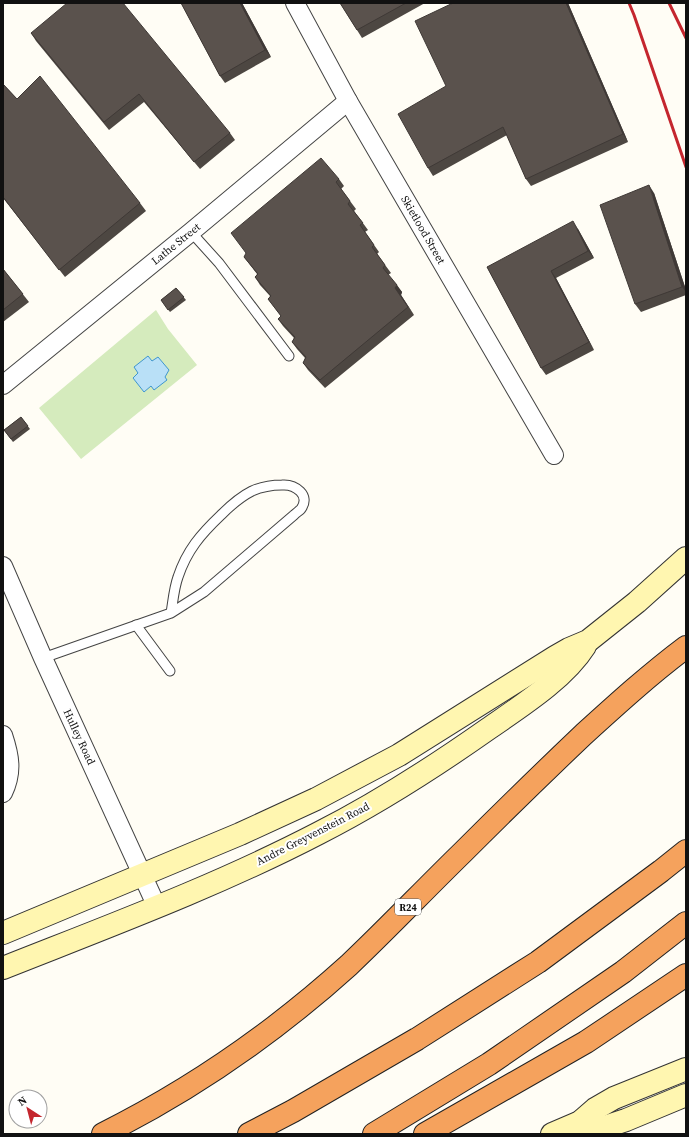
<svg xmlns="http://www.w3.org/2000/svg" width="689" height="1137" font-family="'Source Serif 4',serif">
<style>
.green{fill:#d5ebbd}
.water{fill:#b9e0f7;stroke:#3f96cf}
.lines{fill:none;stroke-linecap:round;stroke-linejoin:round}
.service-casing{stroke:#444;stroke-width:11}
.minor-casing{stroke:#444;stroke-width:20}
.secondary-casing{stroke:#333;stroke-width:24}
.motorway-casing{stroke:#222;stroke-width:24}
.service{stroke:#fff;stroke-width:9}
.minor{stroke:#fff;stroke-width:18}
.secondary{stroke:#fff6b0;stroke-width:22}
.motorway{stroke:#f5a25d;stroke-width:22}
.rail{stroke:#c4262e;stroke-width:3}
.wall{fill:#4d4742}
.shaded-wall{fill:#3f3936}
.building{fill:#5a524d;stroke:#3f3936}
.labels{text-anchor:middle;dominant-baseline:central;stroke-width:4;stroke-linejoin:round;paint-order:stroke}
.shield{fill:#fff;stroke:#585858;stroke-width:1}
.shield-label{font-size:10px;font-weight:bold;fill:#111}
.street-label{font-size:11px;fill:#111;stroke:#fff}
</style>
<rect width="100%" height="100%" fill="#fffdf5"/>
<!-- green -->
<polygon class="green" points="156,310 168,329 197,365 81,459 39,408"/>
<!-- water -->
<polygon class="water" points="148,356 152,361 158,357 169,370 165,377 167,380 154,390 151,386 144,392 133,378 138,373 134,367"/>
<g class="lines">
<!-- service casing -->
<g class="service-casing">
<g id="service">
<polyline points="191,232 219,263 289,356"/>
<polyline points="136,625 170,671"/>
<path d="M43 658 171 613C173 601 174 588 178 577 187 550 201 534 221 515 230 506 240 497 252 491 261 487 273 485 282 485 295 484 311 495 301 509 299 511 296 513 294 515L204 592 171 613"/>
</g>
</g>
<!-- minor casing -->
<g class="minor-casing">
<g id="minor">
<polyline points="295,3 348,101 554,455"/>
<polyline points="3,385 191,232 348,101"/>
<polyline points="3,566 43,658 157,907"/>
<path d="M3 735C10 756 13 772 3 793"/>
</g>
</g>
<!-- secondary casing -->
<g class="secondary-casing">
<g id="secondary">
<polyline points="3,933 240,834 316,799 399,755 555,657 569,649 588,641 637,602 686,558"/>
<path d="M3 968C109 926 217 886 319 833 378 803 434 767 488 729 521 706 564 679 585 646"/>
<polyline points="580,1122 593,1127 608,1126 626,1120 686,1095"/>
<polyline points="552,1134 580,1122 595,1109 614,1098 686,1069"/>
</g>
</g>
<!-- motorway casing -->
<g class="motorway-casing">
<g id="motorway">
<path d="M103 1134C191 1090 276 1031 349 965 388 928 425 889 463 852 503 812 543 773 584 734 617 704 650 674 686 647"/>
<polyline points="249,1134 293,1111 417,1039 538,962 661,871 686,851"/>
<polyline points="374,1134 489,1064 623,972 686,923"/>
<polyline points="425,1134 586,1042 686,975"/>
</g>
</g>
<!-- service -->
<use href="#service" class="service"/>
<!-- minor -->
<use href="#minor" class="minor"/>
<!-- secondary -->
<use href="#secondary" class="secondary"/>
<!-- motorway -->
<use href="#motorway" class="motorway"/>
<!-- rail -->
<g class="rail">
<polyline points="629,3 634,15 686,167"/>
<polyline points="669,3 686,38"/>
</g>
</g>
<!-- wall -->
<g class="wall">
<polygon points="181,3 242,3 271,57 225,83 220,76"/>
<polygon points="340,3 425,3 362,38"/>
<polygon points="453,3 568,3 628,142 531,186 526,179 507,135 433,176 428,168 446,86"/>
<polygon points="31,33 230,133 235,140 200,169 144,102 109,130 36,41"/>
<polygon points="3,84 17,99 140,203 146,211 65,277 3,198"/>
<polygon points="339,179 344,186 341,189 356,209 354,211 368,230 365,232 379,252 377,254 391,273 388,275 402,292 401,295 414,315 325,388 308,370 303,363 305,358 297,349 292,342 294,338 283,326 278,319 281,316 268,299 270,296 260,285 255,277 257,274 244,257"/>
<polygon points="654,193 686,290 686,295 641,312 635,304"/>
<polygon points="578,229 594,258 556,278 594,350 546,375 541,368 487,267"/>
<polygon points="3,269 29,302 3,322"/>
<polygon points="176,288 186,300 170,312 161,300"/>
<polygon points="21,417 30,429 13,442 4,430"/>
</g>
<!-- shaded-wall -->
<g class="shaded-wall">
<polygon points="240,3 242,3 271,57 265,50"/>
<polygon points="566,3 568,3 628,142 623,134"/>
<polygon points="649,185 654,193 686,290 686,292 682,287"/>
<polygon points="573,221 578,229 594,258 588,251"/>
<polygon points="551,271 556,278 594,350 589,342"/>
<polygon points="397,285 402,292 401,295 414,315 395,288"/>
</g>
<!-- building -->
<g class="building">
<polygon points="67,3 123,3 230,133 194,162 139,94 104,122 31,33"/>
<polygon points="181,3 240,3 265,50 220,76"/>
<polygon points="340,3 406,3 357,30"/>
<polygon points="453,3 566,3 623,134 526,179 503,127 428,168 398,114 446,86 415,21"/>
<polygon points="40,76 140,203 59,270 3,197 3,84 17,99"/>
<polygon points="321,158 339,179 336,182 350,201 348,204 363,223 360,225 374,245 372,247 385,265 383,268 397,285 395,288 408,307 320,380 303,363 306,357 292,342 295,337 278,319 281,316 268,299 271,296 255,277 258,274 244,257 246,253 231,233"/>
<polygon points="649,185 682,287 635,304 600,205"/>
<polygon points="573,221 588,251 551,271 589,342 541,368 487,267"/>
<polygon points="3,269 23,294 3,310"/>
<polygon points="176,288 184,297 168,310 161,300"/>
<polygon points="21,417 28,426 11,439 4,430"/>
</g>
<g class="labels">
<!-- shield labels -->
<rect class="shield" x="395" y="899" width="26" height="16" rx="3"/>
<g class="shield-label">
<text x="408" y="907">R24</text>
</g>
<!-- street labels -->
<g class="street-label">
<text transform="translate(423 230) rotate(60)">Skietlood Street</text>
<text transform="translate(176 244) rotate(-39)">Lathe Street</text>
<text transform="translate(79 737) rotate(65)">Hulley Road</text>
<text transform="translate(313 834) rotate(-27)">Andre Greyvenstein Road</text>
</g>
</g>
<!-- border -->
<rect width="689" height="1137" fill="none" stroke="#111111" stroke-width="8"/>
<!-- north arrow -->
<g transform="translate(28 1109) rotate(324)"><circle r="19" fill="#ffffff" stroke="#a0a0a0"/>
<path d="M0-3L7 15L0 10L-7 15Z" fill="#c4262e"/>
<text y="-6" font-size="11" font-weight="bold" text-anchor="middle" fill="#111111">N</text>
</g>
</svg>
